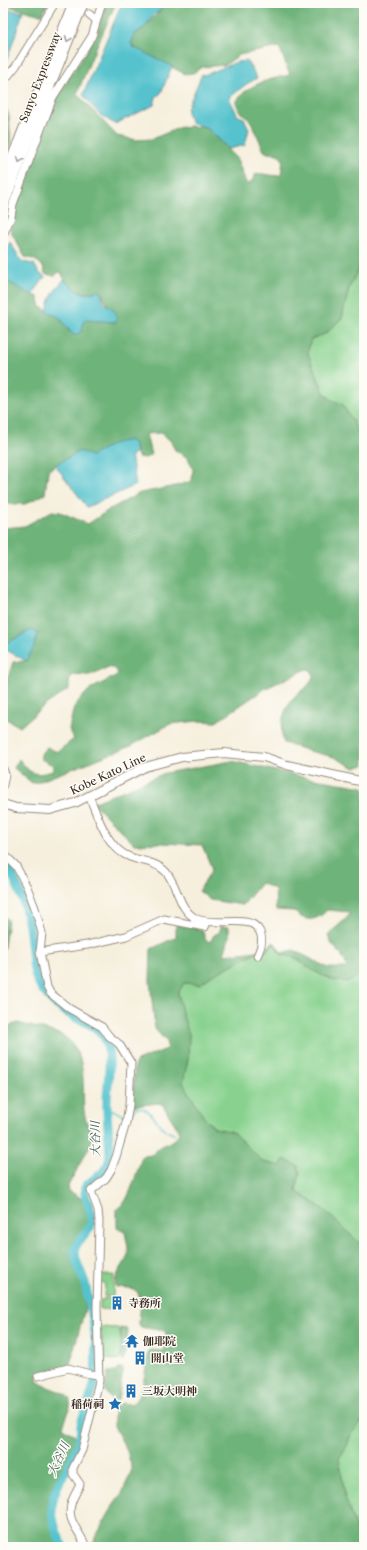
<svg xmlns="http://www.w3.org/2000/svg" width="367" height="1550" font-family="'Libre Caslon Text','Noto Serif JP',serif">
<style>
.green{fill:#88d18e;stroke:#627e56}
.forest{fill:#6eb379;stroke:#546e4c}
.water{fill:#55c2cd;stroke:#487676}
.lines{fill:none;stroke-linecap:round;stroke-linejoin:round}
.stream{stroke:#55c2cd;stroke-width:1.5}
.river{stroke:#55c2cd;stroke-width:9}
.minor-casing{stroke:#988c7e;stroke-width:9}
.major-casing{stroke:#988c7e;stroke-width:10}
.highway-casing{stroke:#988c7e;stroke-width:12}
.minor{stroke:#fff;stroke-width:7}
.major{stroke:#fff;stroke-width:8}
.highway{stroke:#fff;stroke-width:10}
.oneway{stroke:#a79f9a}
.labels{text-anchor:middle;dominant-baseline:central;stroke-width:3;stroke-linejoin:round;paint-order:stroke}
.street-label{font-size:11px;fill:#3b2a1e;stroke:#fdfcf7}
.poi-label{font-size:11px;font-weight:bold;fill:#3b2a1e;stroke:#fdfcf7;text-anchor:start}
.water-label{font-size:12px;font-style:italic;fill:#445f5b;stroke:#fdfcf7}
</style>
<rect width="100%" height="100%" fill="#fdfcf7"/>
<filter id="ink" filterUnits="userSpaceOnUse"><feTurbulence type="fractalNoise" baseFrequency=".025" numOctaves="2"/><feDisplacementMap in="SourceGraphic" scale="8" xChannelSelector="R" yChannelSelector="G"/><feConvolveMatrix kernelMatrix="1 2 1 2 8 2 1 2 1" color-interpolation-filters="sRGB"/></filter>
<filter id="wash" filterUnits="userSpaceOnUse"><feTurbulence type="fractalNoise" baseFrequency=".012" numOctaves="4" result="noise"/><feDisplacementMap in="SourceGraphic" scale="16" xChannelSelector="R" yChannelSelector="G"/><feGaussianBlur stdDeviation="0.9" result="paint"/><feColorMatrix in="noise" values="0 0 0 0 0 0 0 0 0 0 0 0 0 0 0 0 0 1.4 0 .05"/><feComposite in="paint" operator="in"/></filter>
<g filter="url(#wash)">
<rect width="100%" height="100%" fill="#f6efdd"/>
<!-- green -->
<g class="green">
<polygon points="364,258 364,446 352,420 342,404 332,400 324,392 308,354 309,346 311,339 325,334 342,318 349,288"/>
<polygon points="274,944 282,955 295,957 310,968 334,981 360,975 364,970 364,1247 323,1210 296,1191 300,1173 280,1166 263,1162 233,1132 215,1128 205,1119 182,1083 188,1059 189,1034 182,1013 178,993 184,983 200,984 211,976 256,952 260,956 264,952"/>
<polygon points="101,1275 114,1275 113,1297 104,1296 105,1284 100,1283"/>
<polygon points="104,1298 112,1299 112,1310 100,1309 100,1300 104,1300"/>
<path d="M100 1327 118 1328C122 1337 122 1352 119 1361L101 1358Z"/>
<polygon points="364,1419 364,1547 362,1547 345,1497 339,1458 347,1446 351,1434"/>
</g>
<!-- forest -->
<g class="forest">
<polygon points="3,3 48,3 42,15 7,6 3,8"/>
<path d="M106 3H116L91 59 77 94 117 136 137 140 152 139 181 127 187 128 188 126 207 128 237 159 245 180 246 183 250 184 256 174C264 173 273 177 281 175L283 160 278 154 268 153 264 151 252 123 239 110 236 103C244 85 272 78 290 75L279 47 239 55 225 65 202 67 193 73 185 74 133 47C128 37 138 33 145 27 148 24 165 6 166 3H364V258L349 288 342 318 325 334 311 339 309 346 308 354 324 393 332 400 342 404 352 420 364 446V765L355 768 334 757 309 751 284 743C278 728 284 707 295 696 302 689 318 682 311 670L307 669 266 688 216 722 198 721 170 724 131 746 38 782 32 783 14 768 19 759C31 775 34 776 53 771V765L41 759C40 753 43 751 47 747L57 752 74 739 69 729 73 711 76 704 89 690 116 676 118 673C111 661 99 673 89 675 84 676 76 672 71 677 69 679 69 686 69 689L45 705 20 727 3 717V693L13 662 26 661 31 630 3 645V528L25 526 52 511 60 512 88 524 110 509 140 493 176 486 192 481 193 469 188 458 175 450 170 440 160 433 146 434 151 455 145 458 138 457 134 443 114 444 90 456 80 451 55 465 48 471 45 494 25 504H3V279L38 297 41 307 59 317 70 332 84 320 116 322 100 290C96 290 92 293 88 293 74 292 66 284 61 272L57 273 55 276 45 274C44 263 35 259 25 257L10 230 16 213 15 207 59 94 97 34Z"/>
<polygon points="3,101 9,115 11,146 3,168"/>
<path d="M232 761 308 778 364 787V970C349 991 327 979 309 968 304 965 300 959 294 957 291 956 286 956 282 955L274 944 264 952 260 957 256 952 211 976 200 984 184 983 178 993 182 1013 189 1034 188 1059 183 1083 205 1119 215 1128 233 1132 263 1162 280 1166 284 1159 298 1166 300 1173 296 1191 323 1209 364 1247V1419L351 1434 347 1446 339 1458 345 1497 362 1547H93L95 1538 117 1499 121 1496 131 1472V1465L127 1451 114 1426V1408L121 1403C123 1403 128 1404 130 1404 144 1401 146 1363 148 1352L150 1350 163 1351 164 1350 166 1333 165 1331 140 1327 139 1325C139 1316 144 1296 135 1290 131 1287 121 1288 116 1287 113 1274 125 1266 128 1255 129 1248 126 1239 125 1232L117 1228V1209C118 1207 121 1207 122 1205 130 1198 138 1168 142 1157 145 1155 148 1156 151 1155 155 1153 157 1149 161 1146 166 1143 180 1140 179 1131 178 1129 164 1107 162 1104L158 1103 134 1106 132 1103 135 1064 137 1061 164 1050 167 1047 166 1041 155 1029 150 981 151 949 176 937V924L202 930 206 940 210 942 214 935 220 932V926L229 927V938L224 955 264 950 274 942 282 953 294 950 328 968H347C344 953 332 949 328 936 334 927 344 923 350 914L349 912 327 910C318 921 304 923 294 911L276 910 275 889 261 883 243 905 210 900 199 891 212 869 202 845 162 843 134 844 93 803 165 773Z"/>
<polygon points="3,915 8,920 3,953"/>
<path d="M18 1023C27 1026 59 1032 65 1037 88 1054 82 1086 84 1111 85 1122 92 1130 93 1140L68 1186 69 1191C74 1194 81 1197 85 1202 86 1204 88 1207 88 1210 96 1232 70 1235 71 1256 72 1263 76 1269 79 1276 84 1286 86 1298 85 1309L70 1364 37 1376 38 1382C65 1397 80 1389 63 1426L64 1429 75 1435 77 1439 53 1491C47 1511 51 1528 60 1547H3V1028Z"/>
<polygon points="120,1328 127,1329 128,1331 125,1357 123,1360 121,1359 122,1348"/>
<polygon points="119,1368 122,1368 123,1371 118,1400 111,1400 105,1390 108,1372 115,1372"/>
</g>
<!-- water -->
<g class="water">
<polygon points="122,3 166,3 165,6 154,15 145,27 135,34 131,44 133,47 172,66 161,93 156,97 154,105 115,124 100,115 83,95"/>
<polygon points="10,10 23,12 8,57 3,66 3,14"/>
<polygon points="247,61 257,78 245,85 229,98 238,116 244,118 249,129 245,145 229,149 207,128 191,123 187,113 187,109 202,74 204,75 237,62"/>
<polygon points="10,242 22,262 34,264 39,273 45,277 32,295 3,279 3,254"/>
<path d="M64 280C71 287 80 295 91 293 95 292 96 290 100 290L104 303 113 309 117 315 116 322 84 320 82 331 76 335 72 334 59 317 47 311C49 299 55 288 64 280Z"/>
<polygon points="129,440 134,443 136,452 131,455 136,485 87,507 55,465 80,451 91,456 114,443"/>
<polygon points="31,630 38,633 34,647 26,661 3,648 3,645"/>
</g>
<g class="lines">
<!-- stream -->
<g class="stream">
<polyline points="107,1107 125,1116"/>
<path d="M130 1116 136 1108C151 1107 155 1121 164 1129 167 1132 172 1133 176 1135"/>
</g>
<!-- river -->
<path class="river" d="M3 863C20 880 29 917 31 942 33 956 32 973 40 986 48 998 58 1008 71 1015 83 1022 101 1026 106 1042 113 1063 106 1087 107 1108 107 1125 110 1141 110 1157 106 1178 94 1174 85 1188 83 1199 93 1208 92 1220 92 1234 73 1239 75 1254 76 1264 82 1273 85 1283 87 1295 91 1307 93 1319 96 1338 96 1360 95 1380 93 1394 86 1407 82 1421 80 1428 81 1437 78 1445 61 1490 38 1494 63 1547"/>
</g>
</g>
<g filter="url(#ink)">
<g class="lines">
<!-- minor casing -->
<g class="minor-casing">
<g id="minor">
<polyline points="89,14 96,20"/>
<polyline points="3,82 16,66 55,3"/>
<polyline points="3,235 11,217 13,204 53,97 92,36 102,3"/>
<polyline points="3,769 5,774 3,785"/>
<path d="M89 796C98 816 107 849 130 857 143 862 157 862 166 872 179 887 178 910 197 919 212 926 243 917 254 925 265 933 262 946 257 956"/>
<path d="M3 853 16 866 27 887 35 908 42 933 40 952 47 987 50 993 70 1009 102 1027 109 1036 119 1044 131 1063 129 1105 126 1123 116 1157 111 1170 106 1178 91 1191 98 1210 99 1221 97 1309 99 1381 82 1450 73 1468V1474L80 1484C78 1490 74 1495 72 1501 65 1521 80 1530 86 1547"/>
<polyline points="40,952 87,945 126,936 164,919 205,927 207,922"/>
<polyline points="38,1376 68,1368 90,1374 99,1375"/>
</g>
</g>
<!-- major casing -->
<g class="major-casing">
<polyline id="major" points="3,804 16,808 50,810 75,803 145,767 182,757 224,753 264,757 287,765 364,782"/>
</g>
<!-- highway casing -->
<g class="highway-casing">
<g id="highway">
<polyline points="3,182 74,3"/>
<polyline points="3,205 45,97 83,3"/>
</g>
</g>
<!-- minor -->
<use href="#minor" class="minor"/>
<!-- major -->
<use href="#major" class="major"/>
<!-- highway -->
<use href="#highway" class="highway"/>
</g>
<!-- one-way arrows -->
<defs><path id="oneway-chevron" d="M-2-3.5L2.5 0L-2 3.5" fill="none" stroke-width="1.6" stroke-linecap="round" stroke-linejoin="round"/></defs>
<g class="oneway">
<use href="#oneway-chevron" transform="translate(68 39) rotate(112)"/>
<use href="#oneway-chevron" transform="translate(20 160) rotate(111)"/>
</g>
</g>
<!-- icons -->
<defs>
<g id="building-bare" transform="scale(1.08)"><path d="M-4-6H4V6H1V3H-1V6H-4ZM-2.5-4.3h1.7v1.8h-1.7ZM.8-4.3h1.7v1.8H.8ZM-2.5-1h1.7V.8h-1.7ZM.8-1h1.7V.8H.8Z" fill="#1f6fb2" stroke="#fdfcf7" stroke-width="2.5" paint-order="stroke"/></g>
<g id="temple-bare" transform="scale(1.08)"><path d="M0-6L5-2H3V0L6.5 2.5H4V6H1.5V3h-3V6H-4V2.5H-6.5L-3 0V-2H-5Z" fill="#1f6fb2" stroke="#fdfcf7" stroke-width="2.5" paint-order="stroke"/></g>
<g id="sight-bare" transform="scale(1.08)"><path d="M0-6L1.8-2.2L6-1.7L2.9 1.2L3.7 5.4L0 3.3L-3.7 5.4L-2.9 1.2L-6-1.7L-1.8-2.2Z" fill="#1f6fb2" stroke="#fdfcf7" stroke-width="2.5" paint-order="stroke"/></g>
</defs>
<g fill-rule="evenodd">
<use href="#building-bare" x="117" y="1303"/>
<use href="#temple-bare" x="132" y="1341"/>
<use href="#building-bare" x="140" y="1358"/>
<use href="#building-bare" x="131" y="1391"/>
<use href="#sight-bare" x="115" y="1404"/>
</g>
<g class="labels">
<!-- street labels -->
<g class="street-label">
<text transform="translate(40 77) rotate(-69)">Sanyo Expressway</text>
<text transform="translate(108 774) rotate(-25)">Kobe Kato Line</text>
</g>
<!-- poi labels -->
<g class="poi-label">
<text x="128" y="1303">寺務所</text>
<text x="143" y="1341">伽耶院</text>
<text x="151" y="1358">開山堂</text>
<text x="142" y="1391">三坂大明神</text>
<text x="104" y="1404" text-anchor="end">稲荷祠</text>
</g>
<!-- water labels -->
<g class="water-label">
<text transform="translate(95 1139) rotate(-91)">大谷川</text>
<text transform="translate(58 1459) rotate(-65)">大谷川</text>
</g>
</g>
<!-- margin -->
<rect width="367" height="1550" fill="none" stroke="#fdfcf7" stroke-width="16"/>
</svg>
